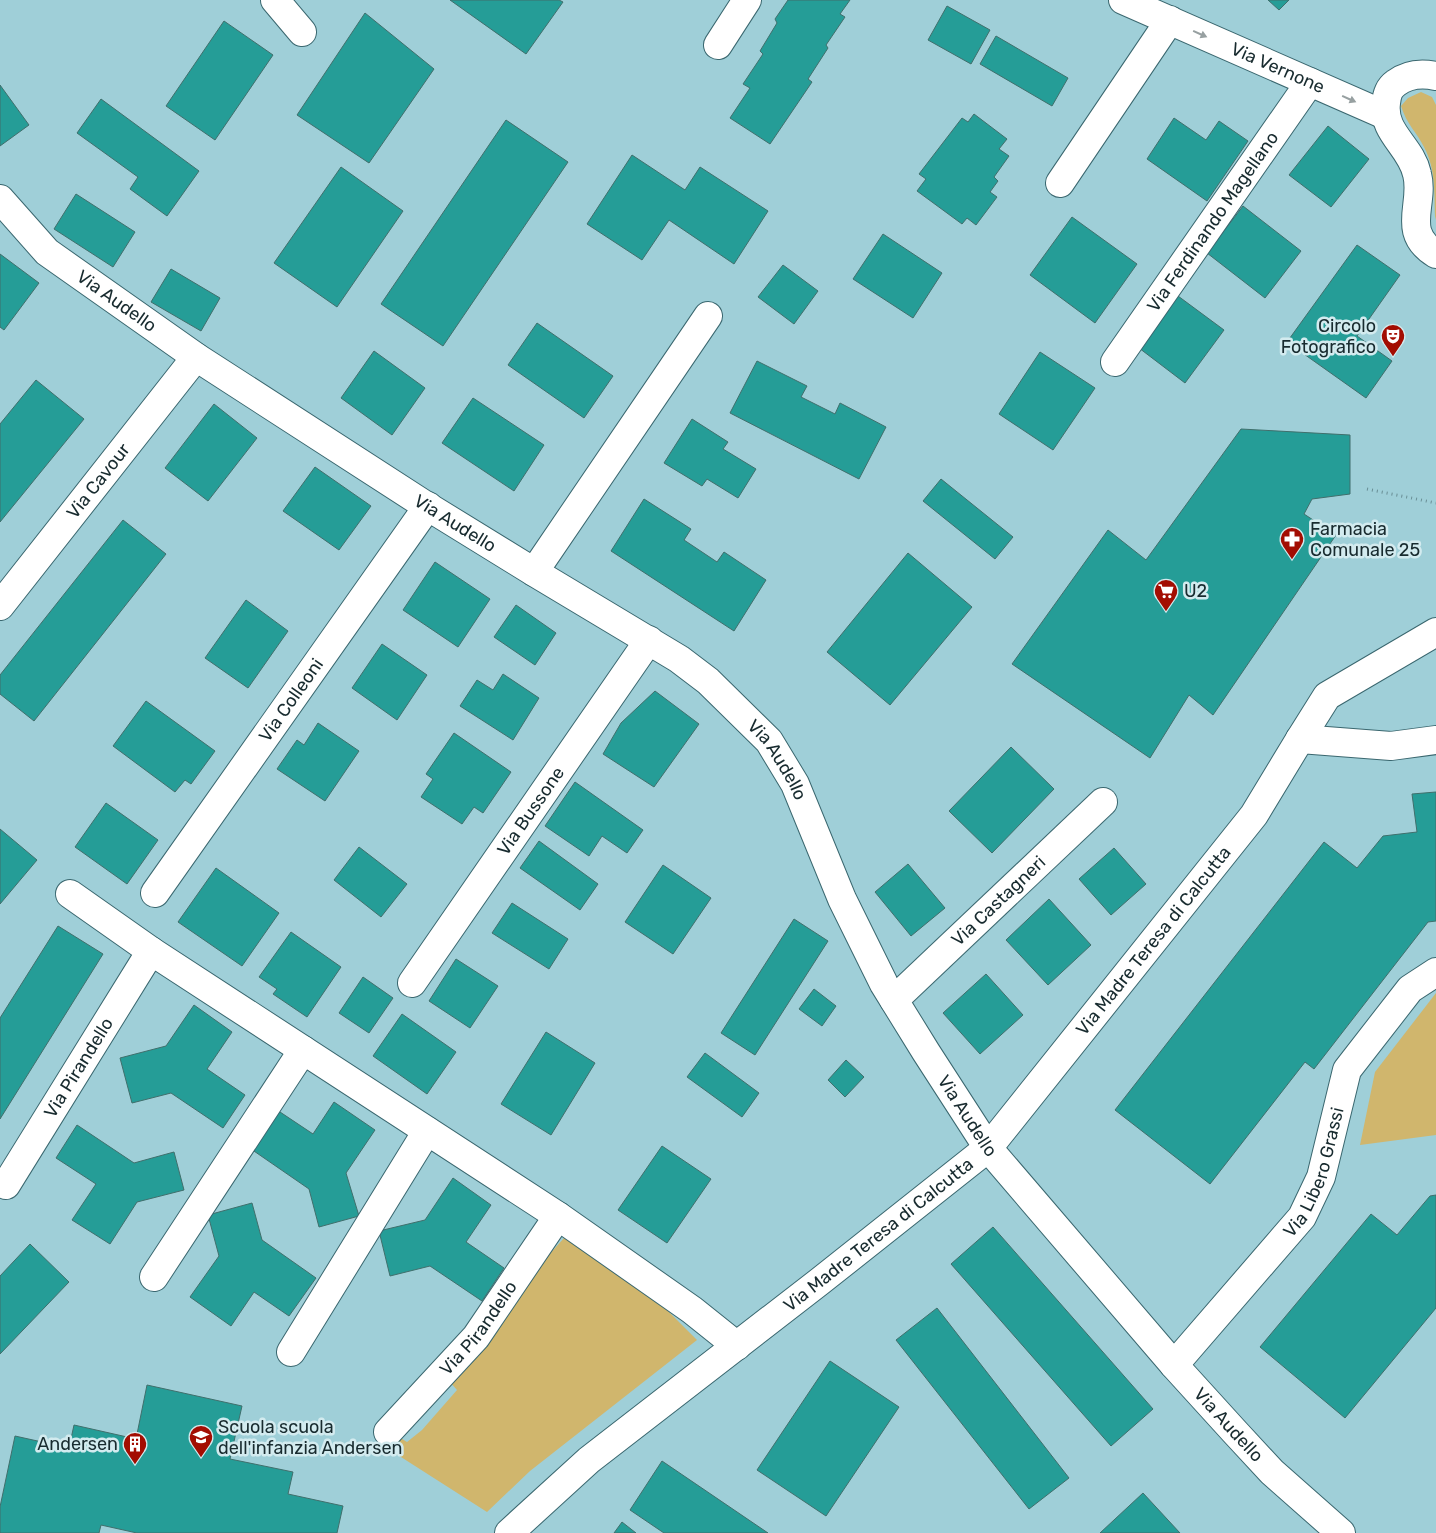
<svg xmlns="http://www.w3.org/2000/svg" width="1436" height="1533" font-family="Rubik,sans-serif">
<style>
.green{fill:#d0b66d}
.building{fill:#259d97;stroke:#406f6c}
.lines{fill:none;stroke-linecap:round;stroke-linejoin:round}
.street-casing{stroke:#3a676f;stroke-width:30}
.path{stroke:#698e95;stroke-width:3;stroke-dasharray:1 4;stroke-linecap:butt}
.street{stroke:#fff;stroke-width:28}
.oneway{fill:#97a0a1}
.labels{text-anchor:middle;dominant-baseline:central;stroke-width:5;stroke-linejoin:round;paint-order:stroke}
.street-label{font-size:18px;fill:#182b2f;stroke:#d3ebef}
.poi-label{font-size:18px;fill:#182b2f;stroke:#d3ebef;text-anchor:start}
</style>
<rect width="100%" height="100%" fill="#9fcfd8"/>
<!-- green -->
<g class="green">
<path d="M1421 92 1432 97 1436 105V220L1435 216C1434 191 1436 170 1424 147 1416 131 1407 125 1401 106L1408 98Z"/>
<polygon points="1436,993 1436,1135 1360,1145 1375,1072"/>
<polygon points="564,1238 574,1241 668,1311 697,1340 530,1471 487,1512 390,1450 399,1437 407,1442 422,1430 457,1390 449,1381 484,1342 547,1257"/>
</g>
<!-- building -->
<g class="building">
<polygon points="450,0 559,0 563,2 526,54"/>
<polygon points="788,0 850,0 840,14 845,17 826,45 828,48 808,79 812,82 770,144 730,118 750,88 743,84 763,54 760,51 777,23 775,19"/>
<polygon points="1268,0 1289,0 1279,10"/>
<polygon points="947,6 990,30 971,64 928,40"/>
<polygon points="365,13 434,69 369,163 297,115"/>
<polygon points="224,21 273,55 215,140 166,106"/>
<polygon points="996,36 1068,78 1052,106 980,64"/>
<polygon points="0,85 29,125 0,146"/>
<polygon points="101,99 199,171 167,216 130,189 138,177 77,133"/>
<polygon points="974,114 1007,139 999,149 1009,156 994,177 998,181 990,192 997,197 976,225 967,218 962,224 917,191 926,179 919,174 962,118 968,122"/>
<polygon points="1174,118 1206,140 1219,121 1248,141 1207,201 1147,159"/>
<polygon points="506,120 568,162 443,346 381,304"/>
<polygon points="1328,126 1369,159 1331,207 1289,175"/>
<polygon points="632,155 685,190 700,167 768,211 734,264 669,220 642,260 587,224"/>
<polygon points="341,167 403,211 337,307 274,263"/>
<polygon points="76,194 135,232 113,267 54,229"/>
<polygon points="1243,206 1301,251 1265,298 1207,253"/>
<polygon points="1072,217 1137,264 1095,323 1030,275"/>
<polygon points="883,234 942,273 913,318 853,279"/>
<polygon points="1357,245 1400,275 1357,336 1392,361 1366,398 1287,342"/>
<polygon points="0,254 39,283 4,330 0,327"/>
<polygon points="783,265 818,291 794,324 758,297"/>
<polygon points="171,269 220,298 201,331 151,302"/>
<polygon points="1178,296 1224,330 1185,383 1139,348"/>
<polygon points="537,323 613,376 584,418 508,365"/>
<polygon points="374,351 425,388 392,435 341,398"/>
<polygon points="1040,352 1095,388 1053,450 999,414"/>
<polygon points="757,361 807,386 801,397 835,414 840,403 886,427 859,479 730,413"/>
<polygon points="36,380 84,419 0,522 0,424"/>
<polygon points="473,398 544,445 514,491 442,443"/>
<polygon points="214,404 257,438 208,501 165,468"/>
<polygon points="692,419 728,442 723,449 756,469 738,498 707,479 702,486 664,463"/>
<polygon points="1241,429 1350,435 1350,494 1312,499 1304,514 1336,535 1213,715 1189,695 1150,758 1012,664 1108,530 1146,560"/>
<polygon points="315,467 371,506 339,550 283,511"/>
<polygon points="941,479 1013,537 995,559 923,501"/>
<polygon points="644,499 691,529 684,540 717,562 724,552 766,580 734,631 611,551"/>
<polygon points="123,520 166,554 34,721 0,694 0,675"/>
<polygon points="908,553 972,607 890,705 827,652"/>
<polygon points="435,562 490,599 458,647 403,610"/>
<polygon points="246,600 288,631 248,688 205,658"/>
<polygon points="516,605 556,633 535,665 494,637"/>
<polygon points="382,644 427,675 397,720 352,688"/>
<polygon points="503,674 539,698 513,740 460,706 477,680 493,690"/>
<polygon points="655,691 699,724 654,787 603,754 621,723"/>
<polygon points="146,701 215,751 191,784 185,780 175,792 113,746"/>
<polygon points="318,723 359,751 325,801 277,769 297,740 304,745"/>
<polygon points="454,733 511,772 483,813 474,807 462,824 421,797 433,779 426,774"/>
<polygon points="1011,747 1054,789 992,853 949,811"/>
<polygon points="575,782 643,830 627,853 602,836 589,856 545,826"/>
<polygon points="1436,792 1436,921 1428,922 1314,1069 1305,1062 1210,1184 1115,1110 1324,842 1357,868 1383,836 1417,832 1412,794"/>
<polygon points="106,803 158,840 127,884 75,847"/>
<polygon points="0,829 37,860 0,904"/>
<polygon points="539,841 598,884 580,910 520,868"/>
<polygon points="359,847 407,884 381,917 334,880"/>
<polygon points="1114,848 1146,884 1111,915 1079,879"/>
<polygon points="908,864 945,908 911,936 875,892"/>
<polygon points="663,865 711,898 673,954 625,922"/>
<polygon points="216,868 279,913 242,966 178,922"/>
<polygon points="1049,899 1091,945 1048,985 1006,940"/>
<polygon points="512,903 568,939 549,969 492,933"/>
<polygon points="794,919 828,941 755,1055 721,1033"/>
<polygon points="58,926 103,954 0,1119 0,1018"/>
<polygon points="291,932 341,967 307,1017 273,994 277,989 259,977"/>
<polygon points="456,959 498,986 470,1028 429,1001"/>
<polygon points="986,974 1023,1015 980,1054 943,1013"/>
<polygon points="363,977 393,998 369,1033 339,1013"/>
<polygon points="814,989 836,1006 822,1026 799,1009"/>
<polygon points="194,1005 232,1032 207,1069 245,1095 223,1128 171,1093 132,1103 120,1058 166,1046"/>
<polygon points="402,1014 456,1052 427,1094 373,1056"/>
<polygon points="546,1032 595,1063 551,1135 501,1104"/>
<polygon points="705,1053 759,1093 742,1117 687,1077"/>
<polygon points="846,1060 864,1077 845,1097 828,1080"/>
<polygon points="334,1102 375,1130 346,1173 359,1216 319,1227 309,1189 251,1149 277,1110 313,1134"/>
<polygon points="77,1125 134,1163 174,1152 184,1190 137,1202 110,1244 72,1220 96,1184 56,1158"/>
<polygon points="662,1146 711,1179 667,1243 618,1210"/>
<polygon points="453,1178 491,1205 466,1242 504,1268 482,1301 430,1266 390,1276 379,1231 425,1220"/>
<polygon points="1436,1195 1436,1308 1345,1418 1260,1347 1371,1214 1397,1235 1430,1196"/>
<polygon points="252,1203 262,1240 316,1278 289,1316 254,1292 231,1326 190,1297 219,1256 208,1215"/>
<polygon points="993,1227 1153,1409 1111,1446 951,1264"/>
<polygon points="30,1244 69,1282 0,1354 0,1276"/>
<polygon points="937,1308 1069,1478 1029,1509 896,1340"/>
<polygon points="830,1361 899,1407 826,1516 757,1470"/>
<polygon points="147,1385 242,1406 230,1459 293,1472 288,1494 343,1506 337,1533 137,1533 101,1525 99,1533 0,1533 0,1507 15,1436 69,1448 74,1425 136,1439"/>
<polygon points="662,1461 768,1533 664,1533 630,1510"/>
<polygon points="1143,1493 1180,1533 1100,1533"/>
<polygon points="622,1522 636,1533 614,1533"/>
</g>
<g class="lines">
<!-- street casing -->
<g class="street-casing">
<g id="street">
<polyline points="275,0 302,32"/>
<path id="s1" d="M1123 0 1385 115"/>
<polyline points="718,45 747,0"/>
<path d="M1436 76C1422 73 1408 74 1396 83 1389 88 1387 94 1386 103 1382 133 1411 146 1417 174 1425 204 1400 232 1436 254"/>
<polyline points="1060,183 1170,20"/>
<path id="s2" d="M0 199 47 252 196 357 422 503 534 572 679 659 708 681 769 741 795 784 842 899 884 984 926 1052 988 1148 1174 1365 1234 1431 1272 1472 1341 1533"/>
<path id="s3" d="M1115 362 1310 82"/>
<polyline points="534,572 708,316"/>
<path id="s4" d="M0 606 196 357"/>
<polyline points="1300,739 1391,746 1436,740"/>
<path id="s5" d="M155 893 428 506"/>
<polyline points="70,894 151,951"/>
<path id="s6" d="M412 983 649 640"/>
<path id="s7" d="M894 1000 1103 802"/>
<path id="s8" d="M6 1185 151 951 558 1216 692 1310 737 1346"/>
<polyline points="154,1277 303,1050"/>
<polyline points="291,1352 427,1131"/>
<path id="s9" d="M1174 1365 1302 1217 1321 1177 1347 1070 1410 989 1436 972"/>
<path id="s10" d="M388 1432 476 1337 558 1216"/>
<path id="s11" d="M509 1533 589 1460 819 1282 988 1148 1254 815 1300 739 1327 696 1436 632"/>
</g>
</g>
<!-- path -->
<polyline class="path" points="1367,489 1436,503"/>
<!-- street -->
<use href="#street" class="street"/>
</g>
<!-- one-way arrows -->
<defs><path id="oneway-solid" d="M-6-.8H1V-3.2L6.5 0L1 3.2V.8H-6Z" transform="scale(1.25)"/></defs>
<g class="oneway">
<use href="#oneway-solid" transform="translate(1200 34) rotate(24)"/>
<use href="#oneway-solid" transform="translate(1349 99) rotate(24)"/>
</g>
<!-- icons -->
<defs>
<g id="theatre-pin" transform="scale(1.25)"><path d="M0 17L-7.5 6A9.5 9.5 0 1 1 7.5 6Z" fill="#a30d02" stroke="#d3ebef"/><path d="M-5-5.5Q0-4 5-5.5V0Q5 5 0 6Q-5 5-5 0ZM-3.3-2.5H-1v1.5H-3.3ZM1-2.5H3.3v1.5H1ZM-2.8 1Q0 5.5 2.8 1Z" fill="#fff"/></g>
<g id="pharmacy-pin" transform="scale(1.25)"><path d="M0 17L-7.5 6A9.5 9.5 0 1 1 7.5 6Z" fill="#a30d02" stroke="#d3ebef"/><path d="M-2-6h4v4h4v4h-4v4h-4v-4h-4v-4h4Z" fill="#fff"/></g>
<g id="supermarket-pin" transform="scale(1.25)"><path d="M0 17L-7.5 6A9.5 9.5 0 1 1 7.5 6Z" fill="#a30d02" stroke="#d3ebef"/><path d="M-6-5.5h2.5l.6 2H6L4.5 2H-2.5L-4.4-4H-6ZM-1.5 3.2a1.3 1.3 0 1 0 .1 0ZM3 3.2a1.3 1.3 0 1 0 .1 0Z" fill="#fff"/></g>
<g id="school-pin" transform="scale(1.25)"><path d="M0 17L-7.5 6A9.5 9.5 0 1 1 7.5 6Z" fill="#a30d02" stroke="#d3ebef"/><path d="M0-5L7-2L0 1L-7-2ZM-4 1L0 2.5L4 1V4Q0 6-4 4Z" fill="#fff"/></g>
<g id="building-pin" transform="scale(1.25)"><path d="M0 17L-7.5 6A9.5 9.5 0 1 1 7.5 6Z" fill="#a30d02" stroke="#d3ebef"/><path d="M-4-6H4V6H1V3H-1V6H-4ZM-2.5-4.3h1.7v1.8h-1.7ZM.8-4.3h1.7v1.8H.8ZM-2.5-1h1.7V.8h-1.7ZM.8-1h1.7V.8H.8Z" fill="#fff"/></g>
</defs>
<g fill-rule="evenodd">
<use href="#theatre-pin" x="1393" y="336"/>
<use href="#pharmacy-pin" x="1292" y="539"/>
<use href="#supermarket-pin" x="1166" y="591"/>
<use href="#school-pin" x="201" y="1437"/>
<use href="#building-pin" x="135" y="1444"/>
</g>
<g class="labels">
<!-- street labels -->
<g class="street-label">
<text stroke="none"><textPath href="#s1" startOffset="169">Via Vernone</textPath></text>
<text stroke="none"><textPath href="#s3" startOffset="171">Via Ferdinando Magellano</textPath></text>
<text stroke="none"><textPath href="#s2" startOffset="156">Via Audello</textPath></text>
<text stroke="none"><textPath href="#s4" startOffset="159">Via Cavour</textPath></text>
<text stroke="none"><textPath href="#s2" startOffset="561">Via Audello</textPath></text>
<text stroke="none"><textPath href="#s5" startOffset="236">Via Colleoni</textPath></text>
<text stroke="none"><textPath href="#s2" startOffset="965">Via Audello</textPath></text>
<text stroke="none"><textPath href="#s6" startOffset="209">Via Bussone</textPath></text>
<text stroke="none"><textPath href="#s7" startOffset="144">Via Castagneri</textPath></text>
<text stroke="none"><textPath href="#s11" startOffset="880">Via Madre Teresa di Calcutta</textPath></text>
<text stroke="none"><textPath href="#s8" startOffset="138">Via Pirandello</textPath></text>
<text stroke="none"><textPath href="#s2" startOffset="1370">Via Audello</textPath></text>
<text stroke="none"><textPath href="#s9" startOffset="242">Via Libero Grassi</textPath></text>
<text stroke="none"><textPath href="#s11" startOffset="475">Via Madre Teresa di Calcutta</textPath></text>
<text stroke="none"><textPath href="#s10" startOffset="138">Via Pirandello</textPath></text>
<text stroke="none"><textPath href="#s2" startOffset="1775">Via Audello</textPath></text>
</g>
<!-- poi labels -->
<g class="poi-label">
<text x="1376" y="326" text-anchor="end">Circolo<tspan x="1376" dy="21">Fotografico</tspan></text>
<text x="1310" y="529">Farmacia<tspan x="1310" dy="21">Comunale 25</tspan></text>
<text x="1184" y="591">U2</text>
<text x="218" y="1427">Scuola scuola<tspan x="218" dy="21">dell'infanzia Andersen</tspan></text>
<text x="118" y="1444" text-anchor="end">Andersen</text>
</g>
</g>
</svg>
